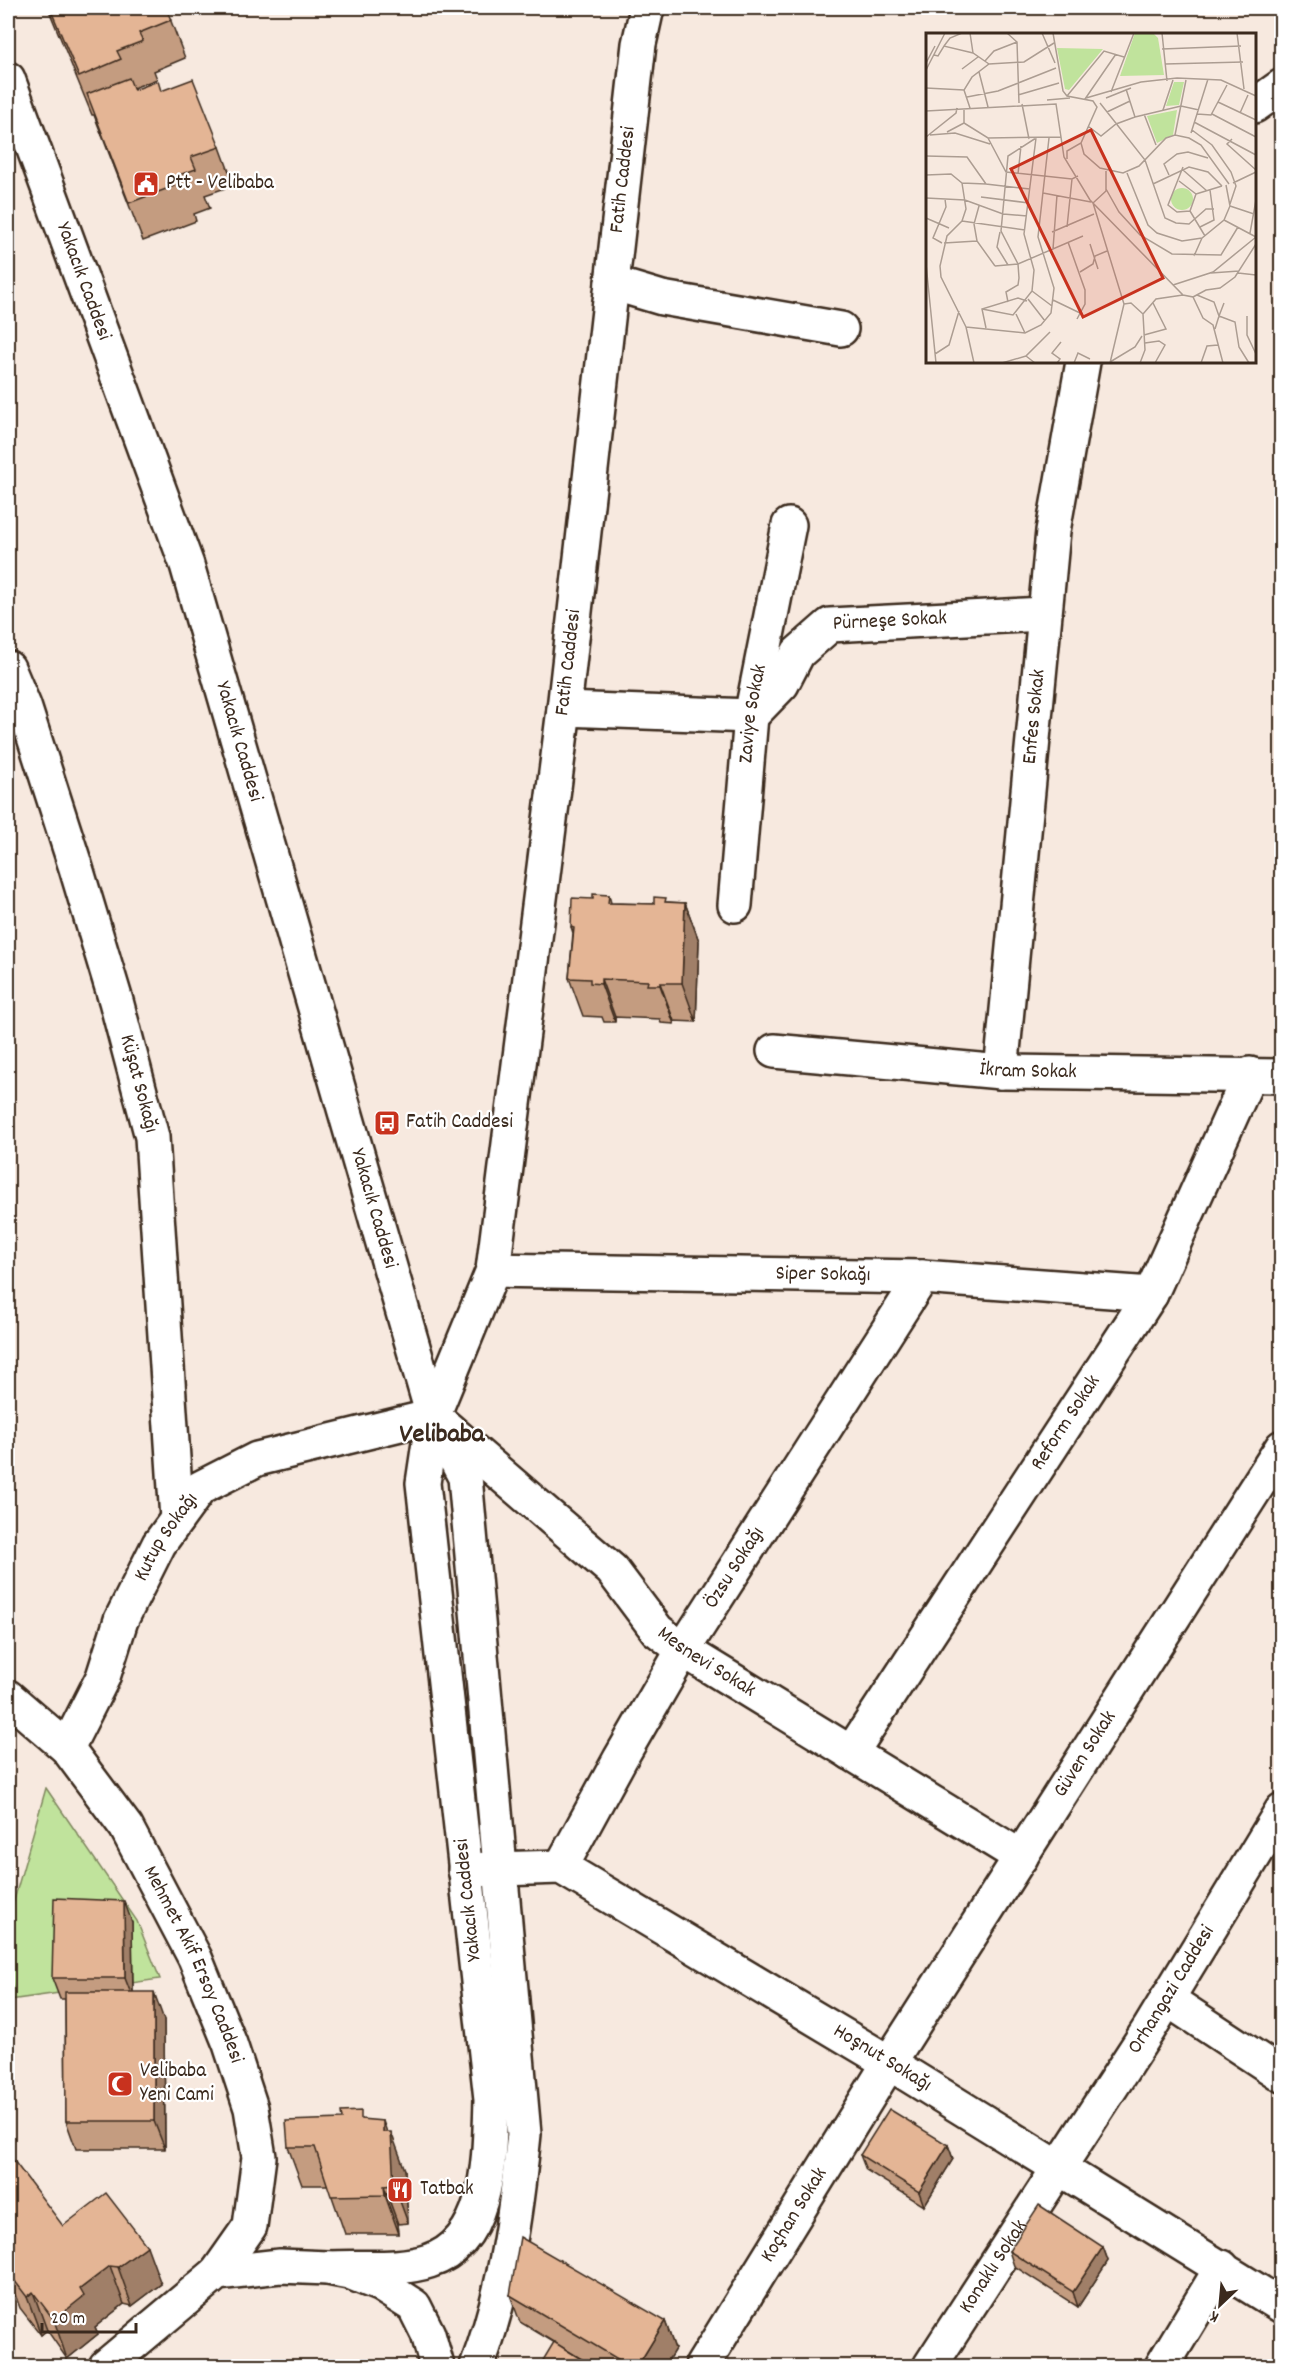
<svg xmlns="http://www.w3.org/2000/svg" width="1289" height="2374" font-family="Dekko,sans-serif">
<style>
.green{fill:#c0e39c;stroke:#7e865d;stroke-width:1.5}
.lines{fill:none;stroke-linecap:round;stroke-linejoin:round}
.minor-casing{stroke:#3b2a1e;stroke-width:38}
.tertiary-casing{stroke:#3b2a1e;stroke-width:38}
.primary-casing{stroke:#3b2a1e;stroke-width:38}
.minor{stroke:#fff;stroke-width:33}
.tertiary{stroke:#fff;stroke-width:33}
.primary{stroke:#fff;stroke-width:33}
.wall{fill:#c49c80;stroke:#3b2a1e;stroke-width:1.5}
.shaded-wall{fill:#a07f68;stroke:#3b2a1e;stroke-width:1.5}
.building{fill:#e4b595;stroke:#3b2a1e;stroke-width:1.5}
.labels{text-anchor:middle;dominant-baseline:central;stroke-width:4.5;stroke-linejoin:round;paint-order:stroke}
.street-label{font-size:21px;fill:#3b2a1e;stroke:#fff}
.poi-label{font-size:21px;fill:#3b2a1e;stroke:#fff;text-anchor:start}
.district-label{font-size:27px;font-weight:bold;fill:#3b2a1e;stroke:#fff}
.inset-road{fill:none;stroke:#ac9d92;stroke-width:1.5}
.view{fill:#c8321e;fill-opacity:0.15;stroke:#c8321e;stroke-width:3}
.inset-edge{fill:none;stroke:#3b2a1e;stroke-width:3}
</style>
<rect width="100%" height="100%" fill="#f7e9df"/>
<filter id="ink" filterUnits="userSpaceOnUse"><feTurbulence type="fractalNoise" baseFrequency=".0167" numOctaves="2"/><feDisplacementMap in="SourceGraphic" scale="12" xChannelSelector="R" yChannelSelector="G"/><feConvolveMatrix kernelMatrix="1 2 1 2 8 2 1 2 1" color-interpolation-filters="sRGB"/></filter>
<g filter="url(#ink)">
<!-- green -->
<polygon class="green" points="46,1788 137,1921 160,1979 9,2000 13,1989 8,1962 8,1921"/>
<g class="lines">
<!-- minor casing -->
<g class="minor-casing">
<g id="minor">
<polyline points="1254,106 1282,86"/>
<polyline points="612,283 662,298 841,329"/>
<path id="s1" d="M8 668 24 706 76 868 116 1001 152 1137 177 1519"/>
<path id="s2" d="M564 709 751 716 782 684 798 653 830 625 1044 614"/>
<path id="s3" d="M735 905 751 716 789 525"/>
<path id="s4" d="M774 1051 1001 1072 1282 1076"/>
<path id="s5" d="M1001 1072 1053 531 1083 362"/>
<path id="s6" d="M493 1270 922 1277 1151 1294"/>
<path id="s7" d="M8 1697 67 1748 126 1827 195 1958 230 2044 251 2108 259 2157 250 2226 217 2273"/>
<path id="s8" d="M67 1748 103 1677 121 1620 159 1544 200 1488 257 1459 433 1416 612 1570 657 1630 683 1650 1021 1857"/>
<path id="s9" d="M851 1753 1151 1294 1250 1074"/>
<path id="s10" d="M561 1867 620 1759 683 1650 922 1277"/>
<path id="s11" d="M465 1870 561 1867 873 2053 1282 2306"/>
<polyline points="1167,1999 1282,2075"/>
<path id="s12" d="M702 2366 889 2063 1282 1447"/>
<path id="s13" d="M930 2366 1149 2029 1282 1810"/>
<polyline points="1162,2366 1222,2267"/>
</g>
</g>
<!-- tertiary casing -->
<g class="tertiary-casing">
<g id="tertiary">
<path id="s14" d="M433 1416 493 1270 564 709 639 44 647 8"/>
</g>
</g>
<!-- primary casing -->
<g class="primary-casing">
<g id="primary">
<path id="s15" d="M8 79 187 565 433 1416 465 1477 524 2134C516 2212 505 2293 477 2366"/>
<path d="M328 2268C360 2266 399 2271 429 2261 492 2241 489 2152 491 2099L423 1483 433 1416"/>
<polyline points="106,2366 217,2273 280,2266 328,2268 349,2272 381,2285 414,2306 428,2334 437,2366"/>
</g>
</g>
<!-- minor -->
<use href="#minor" class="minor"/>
<!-- tertiary -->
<use href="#tertiary" class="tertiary"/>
<!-- primary -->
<use href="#primary" class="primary"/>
</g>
<!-- wall -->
<g class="wall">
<polygon points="48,8 166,8 185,58 154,71 157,79 133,88 134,90 161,91 220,147 234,185 205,195 210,208 194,214 196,221 143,241 94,115 92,115"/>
<polygon points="609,895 611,903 654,904 667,902 685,903 699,941 696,1022 674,1021 674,1024 661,1023 660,1019 615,1017 615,1022 604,1022 602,1017 583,1016 569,978 573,933 571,927 593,899"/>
<polygon points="132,1922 133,1992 164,2020 165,2149 76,2149 66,2121 65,1999 60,1999 52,1978"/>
<polygon points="364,2120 387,2132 405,2170 408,2223 398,2224 399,2234 345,2234 328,2185 302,2185 288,2147"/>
<polygon points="948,2145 953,2159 924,2206 866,2170 860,2155"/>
<polygon points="8,2167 63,2226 161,2284 132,2306 124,2304 95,2327 98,2334 67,2359 47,2330 41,2335 20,2308 13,2289 8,2292"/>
<polygon points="1103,2247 1108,2261 1078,2307 1014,2266 1009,2251"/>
<polygon points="510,2295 665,2321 675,2349 664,2367 595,2367 520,2322"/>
</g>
<!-- shaded-wall -->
<g class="shaded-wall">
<polygon points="685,903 699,941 696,1022 682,983"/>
<polygon points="601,979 615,1017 615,1022 601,984"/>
<polygon points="660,983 674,1021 674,1024 660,985"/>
<polygon points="124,1901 132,1922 133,1999 125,1978"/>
<polygon points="154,1992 164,2020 165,2149 154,2121"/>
<polygon points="383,2121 392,2146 391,2132 405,2170 408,2223 394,2185 383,2132"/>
<polygon points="948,2145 953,2159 924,2206 919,2192"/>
<polygon points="384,2186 398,2224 399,2234 385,2195"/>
<polygon points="147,2246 161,2284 132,2306 118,2267"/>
<polygon points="1103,2247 1108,2261 1078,2307 1073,2292"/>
<polygon points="110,2266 124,2304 95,2327 98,2334 67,2359 54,2320 80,2289"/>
<polygon points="8,2275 13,2289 8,2292"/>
<polygon points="33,2292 47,2330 41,2335 27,2297"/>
<polygon points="665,2321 675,2349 664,2367 637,2367"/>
</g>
<!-- building -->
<g class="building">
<polygon points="50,8 166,8 171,20 139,33 143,41 117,51 121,59 79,77"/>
<polygon points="129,78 134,90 158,81 161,91 193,79 220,147 191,157 196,169 179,175 182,183 129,203 87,94"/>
<polygon points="593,894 609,895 608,903 654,904 654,897 666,898 665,902 685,903 682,983 660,983 660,985 647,985 648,981 601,979 601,984 590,983 590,979 569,978 574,928 571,927 572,898 593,899"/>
<polygon points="54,1898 124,1901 125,1978 52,1978"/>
<polygon points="65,1992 154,1992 154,2121 66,2121"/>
<polygon points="889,2109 948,2145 919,2192 860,2155"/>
<polygon points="361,2111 361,2119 383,2121 383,2132 391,2132 394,2185 384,2186 385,2195 331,2196 315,2147 288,2147 286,2121 342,2119 341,2112"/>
<polygon points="14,2161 63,2226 106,2193 147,2246 118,2267 110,2266 80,2289 84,2296 54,2320 33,2292 27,2297 8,2272 8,2267 10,2264 8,2261 8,2167"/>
<polygon points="1039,2205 1103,2247 1073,2292 1009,2251"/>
<polygon points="520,2237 665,2321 637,2367 631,2367 510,2295"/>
<polygon points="554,2342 584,2361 582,2367 539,2367"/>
</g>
</g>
<!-- icons -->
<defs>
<g id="civic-square" transform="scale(1.35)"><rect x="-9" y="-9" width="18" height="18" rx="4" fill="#c8321e" stroke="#fff"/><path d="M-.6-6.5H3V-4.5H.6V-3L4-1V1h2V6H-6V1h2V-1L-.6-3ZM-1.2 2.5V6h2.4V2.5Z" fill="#fff"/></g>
<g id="bus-square" transform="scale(1.35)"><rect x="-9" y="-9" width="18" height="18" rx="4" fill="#c8321e" stroke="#fff"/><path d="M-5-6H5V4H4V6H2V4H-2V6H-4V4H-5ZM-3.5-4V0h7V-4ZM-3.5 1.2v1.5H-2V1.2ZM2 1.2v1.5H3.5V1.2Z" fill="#fff"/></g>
<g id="mosque-square" transform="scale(1.35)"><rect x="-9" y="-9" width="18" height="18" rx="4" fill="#c8321e" stroke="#fff"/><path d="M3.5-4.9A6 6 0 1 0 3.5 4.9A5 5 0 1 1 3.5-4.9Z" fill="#fff"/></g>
<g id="restaurant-square" transform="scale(1.35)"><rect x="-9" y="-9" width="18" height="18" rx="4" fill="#c8321e" stroke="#fff"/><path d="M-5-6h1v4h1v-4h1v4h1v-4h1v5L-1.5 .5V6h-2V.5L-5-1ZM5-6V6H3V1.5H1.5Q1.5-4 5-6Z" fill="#fff"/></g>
</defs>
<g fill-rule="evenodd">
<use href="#civic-square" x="146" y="184"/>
<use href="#bus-square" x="387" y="1123"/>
<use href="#mosque-square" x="120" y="2084"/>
<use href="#restaurant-square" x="400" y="2190"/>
</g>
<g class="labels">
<!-- street labels -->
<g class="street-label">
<text stroke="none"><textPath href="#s14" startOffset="1256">Fatih Caddesi</textPath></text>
<text stroke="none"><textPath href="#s15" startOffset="216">Yakacık Caddesi</textPath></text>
<text stroke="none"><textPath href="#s2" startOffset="369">Pürneşe Sokak</textPath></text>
<text stroke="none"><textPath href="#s14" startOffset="770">Fatih Caddesi</textPath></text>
<text stroke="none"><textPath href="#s3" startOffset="192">Zaviye Sokak</textPath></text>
<text stroke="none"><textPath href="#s5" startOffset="357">Enfes Sokak</textPath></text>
<text stroke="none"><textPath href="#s15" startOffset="702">Yakacık Caddesi</textPath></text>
<text stroke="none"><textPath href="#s4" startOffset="255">İkram Sokak</textPath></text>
<text stroke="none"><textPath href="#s1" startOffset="436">Küşat Sokağı</textPath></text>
<text stroke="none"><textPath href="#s15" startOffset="1188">Yakacık Caddesi</textPath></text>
<text stroke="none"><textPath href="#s6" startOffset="330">Siper Sokağı</textPath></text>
<text stroke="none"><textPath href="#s9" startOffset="394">Reform Sokak</textPath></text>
<text stroke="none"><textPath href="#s8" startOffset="234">Kutup Sokağı</textPath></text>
<text stroke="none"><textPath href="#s10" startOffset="346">Özsu Sokağı</textPath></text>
<text stroke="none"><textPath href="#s8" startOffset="909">Mesnevi Sokak</textPath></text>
<text stroke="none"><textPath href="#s12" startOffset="722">Güven Sokak</textPath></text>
<text transform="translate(469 1900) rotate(-96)">Yakacık Caddesi</text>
<text stroke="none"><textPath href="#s7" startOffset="330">Mehmet Akif Ersoy Caddesi</textPath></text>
<text stroke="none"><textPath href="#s13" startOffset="447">Orhangazi Caddesi</textPath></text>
<text stroke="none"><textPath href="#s11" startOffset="470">Hoşnut Sokağı</textPath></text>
<text stroke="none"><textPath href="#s12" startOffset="177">Koçhan Sokak</textPath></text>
<text stroke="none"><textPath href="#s13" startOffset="118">Konaklı Sokak</textPath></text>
</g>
<!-- poi labels -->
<g class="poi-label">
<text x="166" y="184">Ptt - Velibaba</text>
<text x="406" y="1123">Fatih Caddesi</text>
<text x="140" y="2072">Velibaba<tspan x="140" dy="24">Yeni Cami</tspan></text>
<text x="420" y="2190">Tatbak</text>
</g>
<!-- district labels -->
<g class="district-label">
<text x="442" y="1435">Velibaba</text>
</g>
</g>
<!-- overview -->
<g transform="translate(926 33)">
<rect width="330" height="330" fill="#f7e9df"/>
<path d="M209 0H227L232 5 238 42 194 43ZM131 15 177 16 143 57 139 56ZM248 49H258L253 72 240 73ZM251 77 247 102 231 110 221 83ZM245 166a11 11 0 1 1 22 0a11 11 0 1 1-22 0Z" fill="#c0e39c"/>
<path class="inset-road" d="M44 0 47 20M81 0 91 9 93 70M116 0 129 30M127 0 137 58 141 63 167 68 171 74 155 110 141 118V126M236 0 241 48M311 0 318 56M18 13 24 5 36 0M236 16 315 13M8 22 12 23 18 13 47 20 63 31M59 28 68 18 91 9M0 30 9 13M239 31 317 29M36 36 52 24M0 37 19 0M53 39 62 74M0 55 38 57M200 56 209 84M185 59 208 0M92 62 133 50M141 63 178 18 198 24M41 64 72 58 130 35M160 65 215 49 251 45 295 47 330 63M180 65 205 55M159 66 190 21M121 67 144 65M292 69 330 87M174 70 219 127 239 185 250 190 263 191 280 176H288M96 71 103 106M44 75 38 57 46 44 63 31 98 29 128 10M38 77V90L62 105 135 104M237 77 247 47M0 78 130 71 138 124 164 167 257 262 267 264 277 285 287 292 297 330M181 79 204 68M314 80 322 62M218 81 230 112M271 81 285 82 301 52M286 81 330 104M268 89 330 122M162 93 175 103 190 91 209 84 255 73 273 77M266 97 286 112 305 139 310 153 304 171M21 99 38 90M265 100 282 46M4 102 29 100 64 111M249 102 260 47M0 104 30 80 31 75M62 105 80 139 146 146 152 143M306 106 301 111 330 137M155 110 158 121 174 135 197 140 213 133 240 105 249 102 263 105 275 112 303 151M0 123 41 124 60 151 104 156M257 134 242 172 251 179 264 178 270 161M257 137 281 158M201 140 222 192 231 200 256 208 276 205 298 187 304 173 300 152M92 141 95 113M0 142 25 141 36 150 60 151M243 142 238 131 251 121 262 119 282 125M253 148 270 161M307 150 330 139M227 151 263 134 282 139 296 153M180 156 193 179 214 202 246 221 295 222 312 194M117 160 165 169M270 161 296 153M55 164 103 170M0 165 39 167 77 181 101 183M167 170 198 271 184 330M167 170 180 158V138M53 173 48 191 51 208 69 233M304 173 328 181M264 178 279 203M0 185 23 195M298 187 330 204M36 188 21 203 14 233 15 244 40 294 48 330M36 188 99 197M36 188 40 176 36 150M141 194 146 146M274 194 288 187 284 157M74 199 71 214 82 232M126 199 168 181M324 200 330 167M142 209 159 257V271L151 286M16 210 7 205 20 174 19 166M18 210 51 208M164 211 172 236M127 216 131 162M268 223 276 205M0 231 10 330M69 233 92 231 157 203M154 239 167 231 169 223 181 218M285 240 313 238M312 240 330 242M247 252 287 239 330 204M106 258 126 273M271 262 288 269 293 283 289 296M267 264 280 257 294 255 309 244 330 211M102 266 119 288M127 267 154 280M82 269 80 259 92 252 93 245 92 231 75 198 82 123 110 105M298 270 293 283 309 289 313 314 323 330M198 271 205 270 217 281M56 276 87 282 106 258 108 237 98 201 110 105M90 281 99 300M321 283V302L330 321M40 294 99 300 115 292 125 280 128 255 112 204 123 105M60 295 56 276 92 265 101 268M218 302 240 296 227 270M219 310 233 308 239 312 229 330M9 321 23 312 33 278M184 329 209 314 216 303M76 330 100 323M109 330 100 323 124 299M131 330 134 326 126 320 135 309M148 330 152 320 164 326M214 330 219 317 217 281 230 266 257 262M275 330 281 313 292 312"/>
<path class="view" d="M165 97 237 245 157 284 85 136Z"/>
<rect width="330" height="330" class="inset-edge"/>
</g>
<!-- margin -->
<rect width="1289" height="2374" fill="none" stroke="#fff" stroke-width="30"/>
<rect x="15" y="15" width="1259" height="2344" fill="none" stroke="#3b2a1e" stroke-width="2" filter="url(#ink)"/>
<!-- north arrow -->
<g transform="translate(1220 2305) rotate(206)" stroke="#ffffff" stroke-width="4.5" paint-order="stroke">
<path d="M0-4.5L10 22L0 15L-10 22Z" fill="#3b2a1e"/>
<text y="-9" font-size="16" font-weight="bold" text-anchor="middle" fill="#3b2a1e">K</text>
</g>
<!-- scale -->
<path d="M42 2323v9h94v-9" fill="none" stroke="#3b2a1e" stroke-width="3"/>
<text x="51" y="2323" font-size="18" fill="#3b2a1e" stroke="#ffffff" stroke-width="4.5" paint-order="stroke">20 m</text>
</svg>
